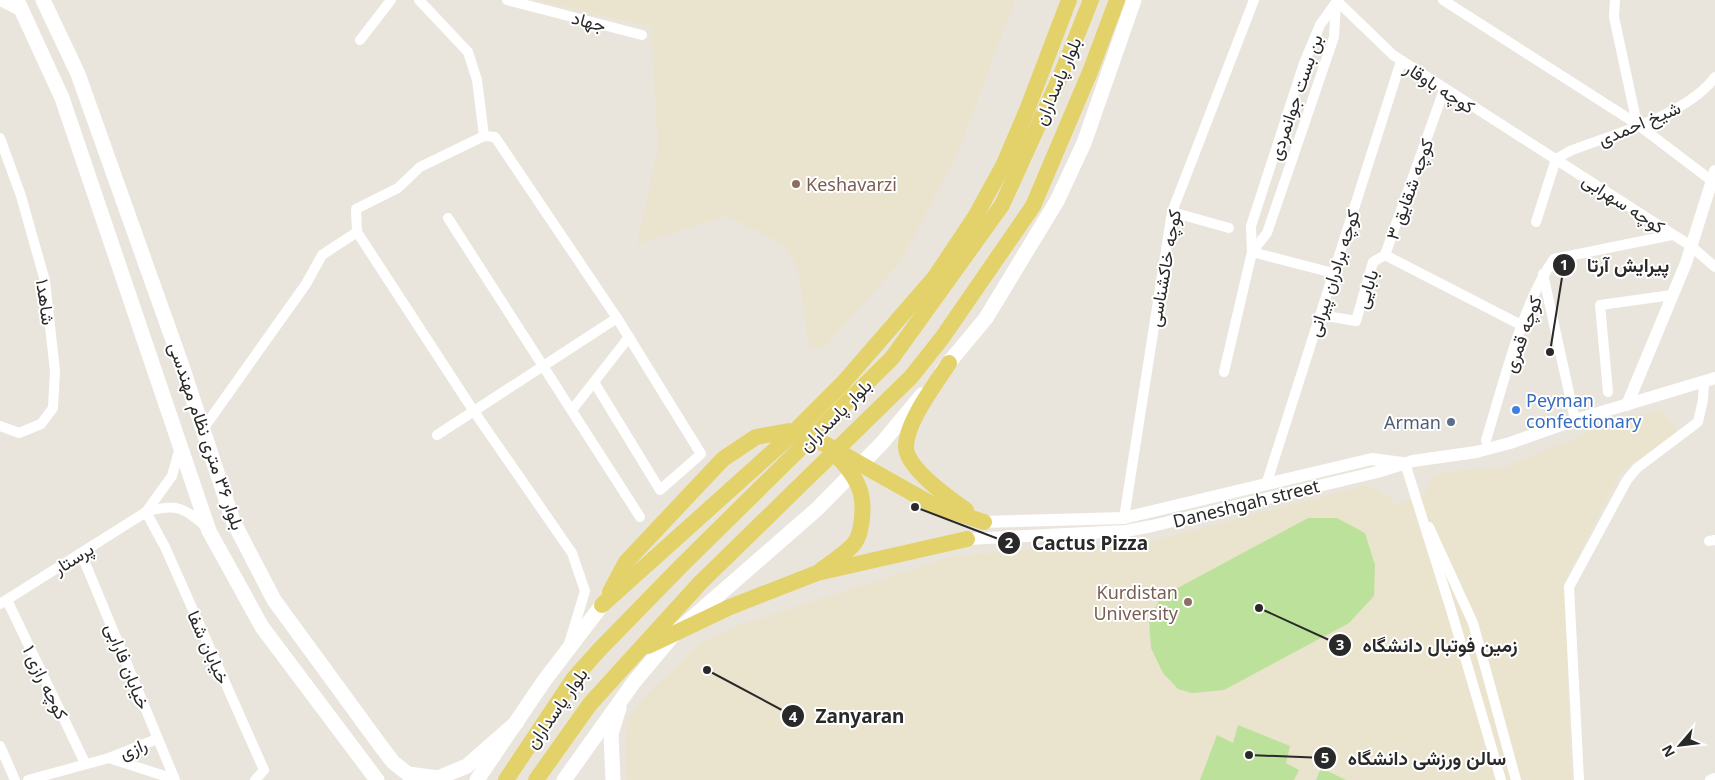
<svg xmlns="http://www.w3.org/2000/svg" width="1715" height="780" font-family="'Noto Sans',Vazirmatn,sans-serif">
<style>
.education{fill:#eae3cd}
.pitch{fill:#bce19a}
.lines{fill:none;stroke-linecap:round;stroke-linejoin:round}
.minor{stroke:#fff;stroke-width:10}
.tertiary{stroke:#fff;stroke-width:12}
.secondary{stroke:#fff;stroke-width:15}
.primary{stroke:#e2d269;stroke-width:16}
.education-dot{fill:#8d6e63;stroke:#fff;stroke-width:2}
.shop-dot{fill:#3f7fe0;stroke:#fff;stroke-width:2}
.service-dot{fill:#5c6f8a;stroke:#fff;stroke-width:2}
.labels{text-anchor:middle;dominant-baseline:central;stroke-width:4;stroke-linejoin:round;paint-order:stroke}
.street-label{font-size:18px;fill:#292929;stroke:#fff}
.education-label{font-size:18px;fill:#785e54;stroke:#fff;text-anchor:start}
.shop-label{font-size:18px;fill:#366cbe;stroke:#fff;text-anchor:start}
.service-label{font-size:18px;fill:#4e5e75;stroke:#fff;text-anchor:end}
.leader{fill:none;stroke:#292929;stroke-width:2}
.callout-dot{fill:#292929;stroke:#fff;stroke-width:2}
.mark-label{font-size:15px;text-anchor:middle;font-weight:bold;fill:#fff}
.callout-label{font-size:19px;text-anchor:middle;font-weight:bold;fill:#292929;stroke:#fff;stroke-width:4;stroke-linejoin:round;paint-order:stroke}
</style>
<rect width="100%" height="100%" fill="#eae5dc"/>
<!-- education -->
<g class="education">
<polygon points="535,0 1015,0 958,152 901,261 824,348 809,348 798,269 784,244 727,216 637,244 658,147 651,27"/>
<polygon points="1661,411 1681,434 1622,470 1565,580 1571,780 626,780 625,741 628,719 642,699 701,642 740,625 952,556 1079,546 1137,545 1363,486 1369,486 1391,498 1396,505 1425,494 1432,477 1441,472 1505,467 1626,417"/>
</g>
<!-- pitch -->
<g class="pitch">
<polygon points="1308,518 1337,518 1365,533 1375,565 1374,596 1349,623 1224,690 1192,693 1178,689 1163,673 1151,648 1149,619 1161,597"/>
<polygon points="1238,725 1290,746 1286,763 1299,770 1294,780 1200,780 1217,735 1233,743"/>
<polygon points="1321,768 1346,780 1316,780"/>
</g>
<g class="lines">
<!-- minor -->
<g class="minor">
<polyline points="419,0 468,52 477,80 484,136"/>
<polyline points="507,0 642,35"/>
<polyline points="1336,0 1393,55 1691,246 1715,267"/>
<polyline points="1443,0 1637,124 1614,17 1615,0"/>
<polyline points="0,1 24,13"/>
<polyline points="360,40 391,0"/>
<polyline points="1444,90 1385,255 1523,326"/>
<polyline points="1637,124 1712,181"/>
<polyline points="0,138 21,196 45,281 55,371 53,408 41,424 19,433 0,426"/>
<path d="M1556 159 1570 151C1613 134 1688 115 1715 77"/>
<polyline points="1172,212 1229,228"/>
<polyline points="448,218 640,517"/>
<polyline points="1536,222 1556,159"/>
<polyline points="1252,252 1267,233 1334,37 1336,2"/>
<polyline points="1252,252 1333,273"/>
<polyline points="1543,274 1575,420"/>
<polyline points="1320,315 1356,321 1373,262 1385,255"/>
<polyline points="1224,372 1252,252 1251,226 1304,63 1320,25 1337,1"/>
<polyline points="1608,392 1600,305 1672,295"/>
<polyline points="572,410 629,337"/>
<polyline points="203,429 306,284 322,255 357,232"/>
<polyline points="437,435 617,318"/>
<path d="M1486 440C1503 386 1522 304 1554 259L1672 235"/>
<polyline points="1405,463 1452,613 1501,780"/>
<polyline points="1266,485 1401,61"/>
<polyline points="146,512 165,547 264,770 255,780"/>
<polyline points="146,512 172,476 180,447"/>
<polyline points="1124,518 1172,212 1254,0"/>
<polyline points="1429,527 1473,623 1516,780"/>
<polyline points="1709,541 1715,540"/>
<polyline points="81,553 175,780"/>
<polyline points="7,600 85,763"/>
<path d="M0 604 146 512C175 503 185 507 207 528"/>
<polyline points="569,644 585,591 572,553 473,410 357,232 356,209 398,188 420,167 484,136 495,137 617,318 701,454 660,490 594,382"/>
<polyline points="0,746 15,780"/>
<polyline points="109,758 174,779"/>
<polyline points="28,780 109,758 157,739"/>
<polyline points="1579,780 1569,587 1627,480 1637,468 1698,422 1703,400 1704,382"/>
<polyline points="1710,780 1715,778"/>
</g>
<!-- tertiary -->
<g class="tertiary">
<polyline points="1627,405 1686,263 1715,171"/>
<polyline points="984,522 1124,518 1372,459 1402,463"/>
<polyline points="967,539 1126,531 1152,526 1377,472 1413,461 1476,452 1510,443 1575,420 1715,378"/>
</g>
<!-- secondary -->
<g class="secondary">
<polyline points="17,0 62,98 209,531 262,627 377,780"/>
<polyline points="43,0 78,74 181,363 233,521 274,600 380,745 393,762 408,774 438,778 467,766 517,722"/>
<polyline points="942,371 986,318 1057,201 1084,143 1134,0"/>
<polyline points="477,780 544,681 602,605"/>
<polyline points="564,780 634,682 675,633 817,509 882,443 922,395"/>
<polyline points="613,780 611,734 619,708"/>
</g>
<!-- primary -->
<g class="primary">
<path d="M949 363C935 385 906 422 906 447 906 468 950 499 966 510"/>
<path d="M821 570C831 563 843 555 852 546 858 540 860 533 861 525 867 493 856 475 834 453"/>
<polyline points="610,592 626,562 723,459 756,437 789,431 825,444 935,506 984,522"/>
<polyline points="602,605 788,438 843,383 935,277 975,217 1004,164 1027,110 1069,0"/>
<polyline points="648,646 730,607 817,573 967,539"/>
<polyline points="506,780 574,678 600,649 682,565 892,358 1002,205 1061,75 1091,0"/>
<polyline points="536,780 590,704 700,583 911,377 942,338 1033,206 1090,72 1117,0"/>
</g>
</g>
<!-- markers -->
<g class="education-dot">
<circle cx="796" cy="184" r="5"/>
<circle cx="1188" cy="602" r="5"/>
</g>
<circle class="shop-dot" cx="1516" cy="410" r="5"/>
<circle class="service-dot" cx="1451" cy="422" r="5"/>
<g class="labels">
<!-- street labels -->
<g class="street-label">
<text transform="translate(589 21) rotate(15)">جهاد</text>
<text transform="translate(1057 81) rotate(-67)">بلوار پاسداران</text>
<text transform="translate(1440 87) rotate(33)">کوچه باوقار</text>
<text transform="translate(1295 97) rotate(-71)">بن بست جوانمردی</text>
<text transform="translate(1639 123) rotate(-23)">شیخ احمدی</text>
<text transform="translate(1409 189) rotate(-70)">کوچه شقایق ۳</text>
<text transform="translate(1624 203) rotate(33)">کوچه سهرابی</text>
<text transform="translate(1164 268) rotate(-80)">کوچه خاکشناسی</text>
<text transform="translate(1333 273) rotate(-72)">کوچه برادران پیرانی</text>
<text transform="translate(1366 289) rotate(-73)">بابایی</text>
<text transform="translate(46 302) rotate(82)">شاهد۱</text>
<text transform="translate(1522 334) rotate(-70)">کوچه قمری</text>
<text transform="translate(835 415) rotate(-45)">بلوار پاسداران</text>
<text transform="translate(207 436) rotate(71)">بلوار ۳۶ متری نظام مهندسی</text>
<text transform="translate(1246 503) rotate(-14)">Daneshgah street</text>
<text transform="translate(73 558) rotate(-32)">پرستار</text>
<text transform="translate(209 647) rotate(66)">خیابان شفا</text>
<text transform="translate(128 666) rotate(68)">خیابان فارابی</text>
<text transform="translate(46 682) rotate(64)">کوچه رازی ۱</text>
<text transform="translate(556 708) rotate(-55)">بلوار پاسداران</text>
<text transform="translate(133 748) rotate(-22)">رازی</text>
</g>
<!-- education labels -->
<g class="education-label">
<text x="806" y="184">Keshavarzi</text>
<text x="1178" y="592" text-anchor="end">Kurdistan<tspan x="1178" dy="21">University</tspan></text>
</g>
<!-- shop labels -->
<g class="shop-label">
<text x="1526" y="400">Peyman<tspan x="1526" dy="21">confectionary</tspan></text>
</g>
<!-- service labels -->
<g class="service-label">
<text x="1441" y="422">Arman</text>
</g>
</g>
<!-- callouts -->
<path class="leader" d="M1550 352L1564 265M915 507L1009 543M1259 608L1340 645M707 670L793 716M1249 755L1325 758"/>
<g class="callout-dot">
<circle cx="1550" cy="352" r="5"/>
<circle cx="915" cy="507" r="5"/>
<circle cx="1259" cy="608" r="5"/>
<circle cx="707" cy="670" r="5"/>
<circle cx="1249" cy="755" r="5"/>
<circle cx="1564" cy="265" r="12"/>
<circle cx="1009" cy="543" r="12"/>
<circle cx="1340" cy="645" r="12"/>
<circle cx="793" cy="716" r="12"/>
<circle cx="1325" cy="758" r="12"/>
</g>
<g class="mark-label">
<text x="1564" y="270">1</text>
<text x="1009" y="548">2</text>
<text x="1340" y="650">3</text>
<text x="793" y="722">4</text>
<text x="1325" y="763">5</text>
</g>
<g class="callout-label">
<text x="1628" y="272">پیرایش آرتا</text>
<text x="1090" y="550">Cactus Pizza</text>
<text x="1440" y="652">زمین فوتبال دانشگاه</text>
<text x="860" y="723">Zanyaran</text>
<text x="1427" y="765">سالن ورزشی دانشگاه</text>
</g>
<!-- north arrow -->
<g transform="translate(1680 745) rotate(242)" stroke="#ffffff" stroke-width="4" paint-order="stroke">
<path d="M0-4L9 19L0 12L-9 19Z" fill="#292929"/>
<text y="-8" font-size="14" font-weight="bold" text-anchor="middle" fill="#292929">N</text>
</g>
</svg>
